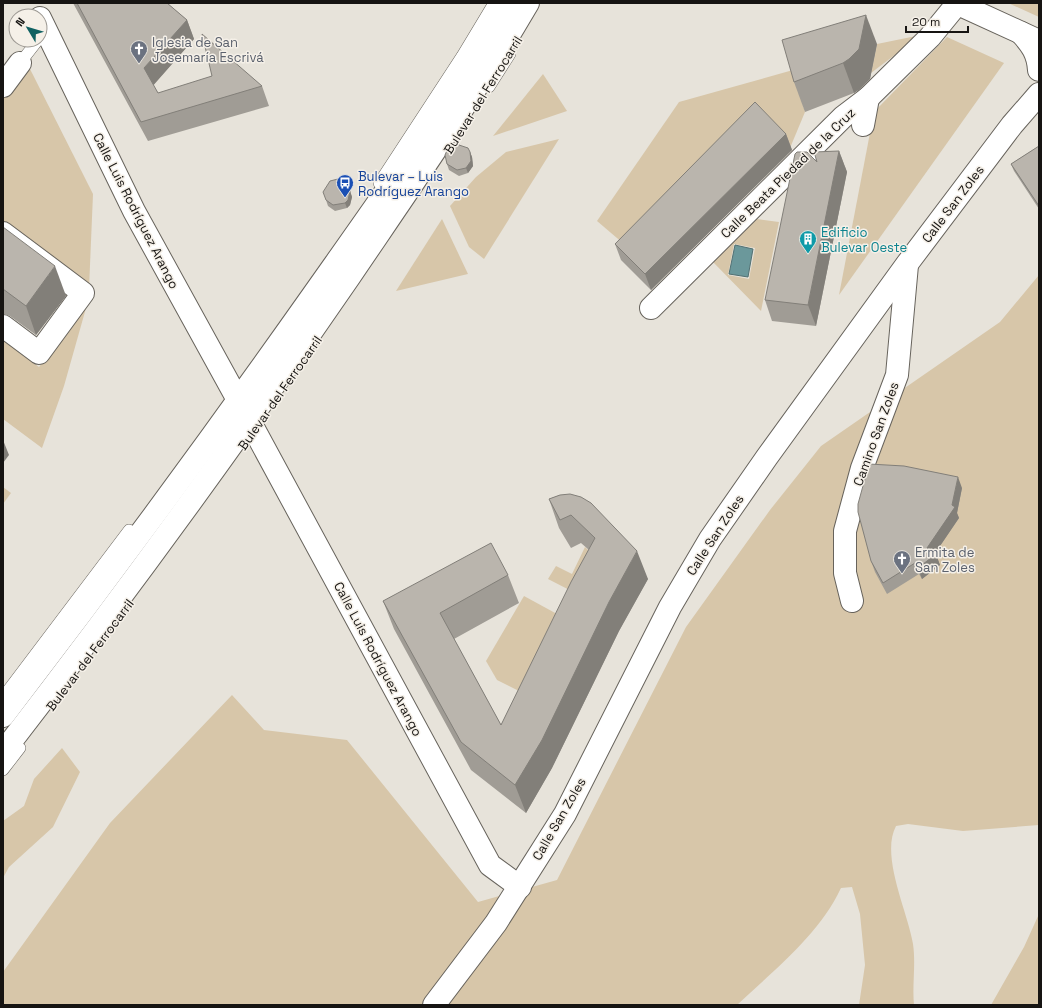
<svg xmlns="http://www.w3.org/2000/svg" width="1042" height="1008" font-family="'Space Grotesk',sans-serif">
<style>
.green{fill:#d7c6a9;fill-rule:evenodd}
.water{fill:#6b989b;stroke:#527072}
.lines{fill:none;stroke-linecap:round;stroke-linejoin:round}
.service-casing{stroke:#67635c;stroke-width:12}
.minor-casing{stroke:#67635c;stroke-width:24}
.secondary-casing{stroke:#67635c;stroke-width:24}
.service{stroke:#fff;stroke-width:11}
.minor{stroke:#fff;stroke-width:22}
.secondary{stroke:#fff;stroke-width:22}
.wall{fill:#a09c95}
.shaded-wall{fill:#827f79}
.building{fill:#bab5ad;stroke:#827f79}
.labels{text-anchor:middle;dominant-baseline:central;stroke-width:3;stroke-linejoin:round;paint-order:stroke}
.worship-label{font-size:13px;fill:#5b616d;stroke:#f5f0e8;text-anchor:start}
.street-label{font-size:13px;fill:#161412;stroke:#f5f0e8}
.transit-label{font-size:13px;fill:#164399;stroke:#f5f0e8;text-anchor:start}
.culture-label{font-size:13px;fill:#0d838f;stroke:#f5f0e8;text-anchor:start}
</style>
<rect width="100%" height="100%" fill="#e7e3da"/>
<!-- green -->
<g class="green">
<polygon points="1008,3 1039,3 1039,17"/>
<polygon points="921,35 871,73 877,44"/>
<polygon points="947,37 1004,63 839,295 874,112"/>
<polygon points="28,65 93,194 89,289 3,224 3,99"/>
<polygon points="793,70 805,112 790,148 631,250 597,221 679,102"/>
<polygon points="543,74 567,111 493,136"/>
<polygon points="559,139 484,259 469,247 450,206 476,177 506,152"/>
<polygon points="442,219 468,274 396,291"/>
<path d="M757 219 779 222 761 311 713 262ZM734 244 755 248 749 279 728 275Z"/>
<path d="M1039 275V825L963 831 908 824 896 826C880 856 908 912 913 944 916 964 912 985 914 1005H859L865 965 860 914 852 887 841 888C819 935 774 970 737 1005H3V972L110 823 232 695 264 730 347 740 478 902 557 880 686 627 770 510 821 446 1000 322Z"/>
<polygon points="88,301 64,386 42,448 3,419 3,340 39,367"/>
<polygon points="3,487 11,493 3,504"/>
<polygon points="585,547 606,567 587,599 548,579 556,566 572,574"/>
<polygon points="524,596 568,620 529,696 497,680 486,661"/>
<polygon points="62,748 80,772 53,827 9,867 3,878 3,821 24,806 34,779"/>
<polygon points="1039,914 1039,1005 991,1005 1024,947"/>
</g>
<!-- water -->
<polygon class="water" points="735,245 753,249 748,277 729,274"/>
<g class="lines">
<!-- service casing -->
<g class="service-casing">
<g id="service">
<polyline points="20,63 38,40"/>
<polyline points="489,87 510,54"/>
<polyline points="379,183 462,56 494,3"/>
<polyline points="3,697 129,530"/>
<polyline points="3,770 20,748"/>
</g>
</g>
<!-- minor casing -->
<g class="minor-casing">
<g id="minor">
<polyline points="956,3 1039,41"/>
<polyline points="40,18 134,211 238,400"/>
<path d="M1021 33C1032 45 1038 54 1039 70"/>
<polyline points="3,86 20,63"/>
<polyline points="863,125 868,98"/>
<polyline points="3,233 83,293 39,353 3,326"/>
<polyline points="651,308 843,117 868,98 930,37 957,4"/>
<polyline points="249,420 490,865 520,887"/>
<polyline points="852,601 845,573 845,531 862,468 897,375 907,265"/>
<polyline points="434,1005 496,923 565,814 670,607 710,539 767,457 907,264 1012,125 1039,94"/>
</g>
</g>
<!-- secondary casing -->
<g class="secondary-casing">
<g id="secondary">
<path d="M3 716C109 578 212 438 313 295 380 200 449 105 507 3"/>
<path d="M3 752C123 597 239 438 350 276 411 186 473 97 528 3"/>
</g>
</g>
<!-- service -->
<use href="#service" class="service"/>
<!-- minor -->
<use href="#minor" class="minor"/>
<!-- secondary -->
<use href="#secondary" class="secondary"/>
</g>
<!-- wall -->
<g class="wall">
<polygon points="73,3 167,3 187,20 194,39 153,85 158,93 262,86 269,106 148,141"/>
<polygon points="877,44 870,79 860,89 854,93 805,112 794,82"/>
<polygon points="786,134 792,150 651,290 621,260 615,244"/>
<polygon points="1039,146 1039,209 1014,171 1011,164"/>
<polygon points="839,151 847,172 816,326 772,321 765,300 817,162"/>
<polygon points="470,152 472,157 473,166 468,173 459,176 449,170 447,164"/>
<polygon points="350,191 352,197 350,205 347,208 335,211 328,206 326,200"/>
<polygon points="3,227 66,296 36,335 10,316 3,314"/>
<polygon points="962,488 957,513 959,518 935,553 940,565 922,579 919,574 887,594 875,572 871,561"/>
<polygon points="560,495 648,579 619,631 552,768 526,813 471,770 394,629 383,601 508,575 519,603 454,639 501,725 589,550 581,543 571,548 559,528 549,499"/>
</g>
<!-- shaded-wall -->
<g class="shaded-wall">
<polygon points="866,15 877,44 870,79 860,89 854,93 843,63"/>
<polygon points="187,20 194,39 151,88 144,68"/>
<polygon points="786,134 792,150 651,290 645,274"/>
<polygon points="839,151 847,172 816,326 808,305"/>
<polygon points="470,152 472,157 473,166 468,173 466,168"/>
<polygon points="350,191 352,197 350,205 347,208 345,203"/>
<polygon points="55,266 66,296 36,335 26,306"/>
<polygon points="3,440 9,455 3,463"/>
<polygon points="958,477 962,488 957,513 959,518 934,555 936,554 940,565 922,579 918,568 927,548 952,505"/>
<polygon points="637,551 648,579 619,631 552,768 526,813 515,785 609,602"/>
</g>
<!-- building -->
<g class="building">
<polygon points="77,3 167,3 187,20 144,68 158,93 212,76 202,34 262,86 141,122"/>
<polygon points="866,15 859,49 849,59 843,63 794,82 782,40"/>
<polygon points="755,102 786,134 645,274 615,244"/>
<polygon points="456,144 468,148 470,152 471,161 466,168 457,170 447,164 445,155 448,148"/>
<polygon points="1039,146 1039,206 1011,164"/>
<polygon points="839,151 808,305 765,300 795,154 797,152 807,152 817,162 814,152"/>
<polygon points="338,179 346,183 350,191 348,200 345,203 333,205 326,200 323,192 330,181"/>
<polygon points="3,227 55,266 26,306 3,289"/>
<polygon points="869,464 904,466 958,477 952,505 955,507 927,548 936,554 918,568 915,563 883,583 871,561 858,512 858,504"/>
<polygon points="570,494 581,497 591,503 637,551 609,602 542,740 515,785 461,742 383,601 491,543 508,575 440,613 501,725 571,582 595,538 571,515 560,520 549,499 560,495"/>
</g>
<!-- icons -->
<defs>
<g id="church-pin" transform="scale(0.9)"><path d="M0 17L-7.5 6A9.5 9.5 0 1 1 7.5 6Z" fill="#6b7280" stroke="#f5f0e8"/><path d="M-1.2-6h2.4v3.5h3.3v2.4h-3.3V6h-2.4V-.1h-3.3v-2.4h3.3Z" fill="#fff"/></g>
<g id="bus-pin" transform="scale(0.9)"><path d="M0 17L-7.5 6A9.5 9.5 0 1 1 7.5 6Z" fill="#1a4fb4" stroke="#f5f0e8"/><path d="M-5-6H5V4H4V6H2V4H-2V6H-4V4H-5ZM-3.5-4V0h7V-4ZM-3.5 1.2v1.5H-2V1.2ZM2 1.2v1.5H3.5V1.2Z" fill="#fff"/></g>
<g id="building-pin" transform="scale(0.9)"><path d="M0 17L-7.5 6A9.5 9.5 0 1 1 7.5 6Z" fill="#0f9aa8" stroke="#f5f0e8"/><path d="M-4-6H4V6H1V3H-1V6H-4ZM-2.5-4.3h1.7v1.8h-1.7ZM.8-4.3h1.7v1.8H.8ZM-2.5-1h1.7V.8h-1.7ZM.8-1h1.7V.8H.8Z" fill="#fff"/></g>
</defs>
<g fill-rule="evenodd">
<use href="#church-pin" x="139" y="49"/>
<use href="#bus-pin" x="345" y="183"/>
<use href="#building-pin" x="808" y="239"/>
<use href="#church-pin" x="902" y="559"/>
</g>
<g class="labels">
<!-- worship labels -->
<g class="worship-label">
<text x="152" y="42">Iglesia de San<tspan x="152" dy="15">Josemaría Escrivá</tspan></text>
<text x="915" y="552">Ermita de<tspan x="915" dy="15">San Zoles</tspan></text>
</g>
<!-- street labels -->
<g class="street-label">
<text transform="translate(483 95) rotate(-58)">Bulevar del Ferrocarril</text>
<text transform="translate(788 173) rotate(-44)">Calle Beata Piedad de la Cruz</text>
<text transform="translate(953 204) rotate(-53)">Calle San Zoles</text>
<text transform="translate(136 211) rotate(63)">Calle Luis Rodríguez Arango</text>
<text transform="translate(280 393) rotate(-55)">Bulevar del Ferrocarril</text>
<text transform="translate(876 434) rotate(-70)">Camino San Zoles</text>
<text transform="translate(715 535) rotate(-57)">Calle San Zoles</text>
<text transform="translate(90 655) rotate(-53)">Bulevar del Ferrocarril</text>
<text transform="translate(378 659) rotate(62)">Calle Luis Rodríguez Arango</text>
<text transform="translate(559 819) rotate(-60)">Calle San Zoles</text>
</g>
<!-- transit labels -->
<g class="transit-label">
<text x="358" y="176">Bulevar – Luis<tspan x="358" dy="15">Rodríguez Arango</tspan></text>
</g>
<!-- culture labels -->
<g class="culture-label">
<text x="821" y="232">Edificio<tspan x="821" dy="15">Bulevar Oeste</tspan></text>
</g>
</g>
<!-- border -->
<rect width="1042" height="1008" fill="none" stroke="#161412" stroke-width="8"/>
<!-- north arrow -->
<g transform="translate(28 28) rotate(308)"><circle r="19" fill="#f5f0e8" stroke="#9c9892"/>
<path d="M0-3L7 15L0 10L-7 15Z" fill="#106162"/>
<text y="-6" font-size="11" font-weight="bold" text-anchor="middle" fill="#161412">N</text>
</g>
<!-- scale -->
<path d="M906 26v6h62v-6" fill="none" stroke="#161412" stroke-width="2"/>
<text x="912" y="26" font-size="12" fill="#161412" stroke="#f5f0e8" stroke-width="3" paint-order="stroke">20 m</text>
</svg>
